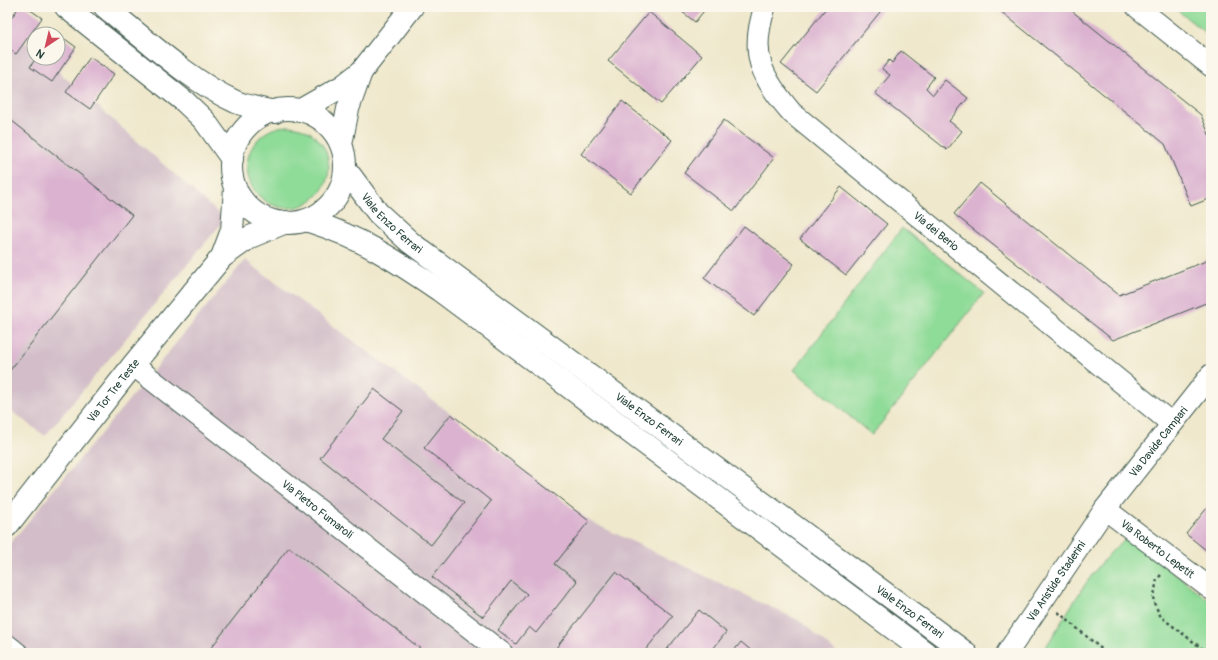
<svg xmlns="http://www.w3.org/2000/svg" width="1218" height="660" font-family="Pangolin,sans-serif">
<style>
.industrial{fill:#d2bdc8}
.green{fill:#8fdb98;stroke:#578c66}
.building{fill:#dbb3d0}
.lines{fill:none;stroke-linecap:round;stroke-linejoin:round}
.minor-casing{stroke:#3e574b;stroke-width:23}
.tertiary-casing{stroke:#3e574b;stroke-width:24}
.secondary-casing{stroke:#3e574b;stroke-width:24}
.path{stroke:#3e574b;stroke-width:2.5;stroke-dasharray:3 3;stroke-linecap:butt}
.minor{stroke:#fff;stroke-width:21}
.tertiary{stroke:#fff;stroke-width:22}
.secondary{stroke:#fff;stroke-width:22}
.labels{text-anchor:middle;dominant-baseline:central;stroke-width:3.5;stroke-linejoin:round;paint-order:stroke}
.street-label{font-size:11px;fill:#1f3d34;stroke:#fbf7ec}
</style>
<rect width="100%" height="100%" fill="#fbf7ec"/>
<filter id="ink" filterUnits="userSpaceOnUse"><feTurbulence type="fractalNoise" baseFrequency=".025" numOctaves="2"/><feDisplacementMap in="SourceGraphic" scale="8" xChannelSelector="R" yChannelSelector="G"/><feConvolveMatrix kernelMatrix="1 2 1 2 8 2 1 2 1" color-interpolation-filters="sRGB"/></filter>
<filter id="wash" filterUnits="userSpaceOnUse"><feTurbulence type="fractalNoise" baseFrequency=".012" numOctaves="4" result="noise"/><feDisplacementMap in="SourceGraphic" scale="16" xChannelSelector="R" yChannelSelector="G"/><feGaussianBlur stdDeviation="0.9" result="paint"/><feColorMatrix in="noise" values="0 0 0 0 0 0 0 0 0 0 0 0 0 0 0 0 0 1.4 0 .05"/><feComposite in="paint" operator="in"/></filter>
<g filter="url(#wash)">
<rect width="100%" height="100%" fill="#efe8cc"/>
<!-- industrial -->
<g class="industrial">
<polygon points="7,26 34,50 34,58 43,58 225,219 45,436 7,408"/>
<polygon points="245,260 451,414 589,521 800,621 837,653 7,653 7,547"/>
</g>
<!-- green -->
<g class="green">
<polygon points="1173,7 1211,7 1211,37"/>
<circle cx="288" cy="167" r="41"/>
<polygon points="902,228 984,293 872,435 794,370"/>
<path d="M1126 539 1133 541 1211 602V653H1042C1065 618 1093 563 1126 539Z"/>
</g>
<g id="blocks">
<!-- building -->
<g class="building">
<polygon points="19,7 26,7 42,18 16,54 7,48 7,24"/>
<polygon points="676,7 707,7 695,22"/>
<polygon points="827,7 884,7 816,91 781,64"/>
<polygon points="1002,7 1067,7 1201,115 1211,139 1211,198 1191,206 1165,144 999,10"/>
<polygon points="649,12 702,56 661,104 608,61"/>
<polygon points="54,31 76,47 52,82 30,67 36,58 58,58 58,34 53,34"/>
<polygon points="901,51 934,77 926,88 933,95 945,80 968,98 949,121 962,131 947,150 875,93 890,75 882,69 889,60 892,63"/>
<polygon points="90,57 114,74 90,109 66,92"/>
<polygon points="622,101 672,140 631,193 581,154"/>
<polygon points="7,117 132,215 7,374"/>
<polygon points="724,120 774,158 734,211 684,173"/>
<polygon points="980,183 1119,295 1211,259 1211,301 1113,340 954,214"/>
<polygon points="841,187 887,224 846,275 800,239"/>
<polygon points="744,226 794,264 754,316 704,278"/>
<polygon points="374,389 403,411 381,439 464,503 431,545 320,458"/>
<polygon points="451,414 589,521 555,564 577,581 536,633 529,627 516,644 498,630 527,594 511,581 483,617 432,577 491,501 424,448"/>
<polygon points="1211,503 1211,554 1186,534"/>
<polygon points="289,547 426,653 207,653"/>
<polygon points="616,572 673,616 643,653 552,653"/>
<polygon points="699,610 726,632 710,653 664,653"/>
<polygon points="741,642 754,653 732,653"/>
</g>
</g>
</g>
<g filter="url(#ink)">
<use href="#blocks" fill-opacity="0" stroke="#3e574b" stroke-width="1"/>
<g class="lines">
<!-- minor casing -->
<g class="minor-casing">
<g id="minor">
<path id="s1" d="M765 7C749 54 761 77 792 113L1171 423"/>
<polyline points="1137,7 1211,66"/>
<path id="s2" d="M133 365 502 653"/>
<path id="s3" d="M1105 509 1211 589"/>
<polyline points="7,645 17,653"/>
<path id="s4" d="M1007 653 1105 509 1211 375"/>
</g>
</g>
<!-- tertiary casing -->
<g class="tertiary-casing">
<g id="tertiary">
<polyline points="299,111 343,86 361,72 412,7"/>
<polyline points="341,144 348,109 361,72"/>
<polyline points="222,257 232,230 235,188"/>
<path id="s5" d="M7 526 133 365 222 257 250 237 286 222"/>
</g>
</g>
<!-- secondary casing -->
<g class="secondary-casing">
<g id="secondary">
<polyline points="66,7 184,101 204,120 232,159"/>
<path d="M105 7C144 38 191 82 236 102 248 107 262 109 275 112"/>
<circle cx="288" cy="166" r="57"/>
<path id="s6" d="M347 171 378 213 411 243 966 653"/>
<path d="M309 221C360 237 395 260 439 290L926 653"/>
</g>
</g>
<!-- path -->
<g class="path">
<polyline points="1161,575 1157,579 1153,601 1161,617 1208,653"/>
<polyline points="1058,612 1106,653"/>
</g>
<!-- minor -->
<use href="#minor" class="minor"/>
<!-- tertiary -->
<use href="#tertiary" class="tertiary"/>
<!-- secondary -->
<use href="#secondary" class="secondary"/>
</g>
</g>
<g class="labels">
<!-- street labels -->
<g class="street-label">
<text stroke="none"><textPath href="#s6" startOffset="69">Viale Enzo Ferrari</textPath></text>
<text stroke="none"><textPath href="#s1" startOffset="303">Via dei Berio</textPath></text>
<text stroke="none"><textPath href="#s5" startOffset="172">Via Tor Tre Teste</textPath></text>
<text stroke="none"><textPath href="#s6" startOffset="393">Viale Enzo Ferrari</textPath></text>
<text stroke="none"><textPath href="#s4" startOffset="260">Via Davide Campari</textPath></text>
<text stroke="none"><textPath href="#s2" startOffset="234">Via Pietro Fumaroli</textPath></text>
<text stroke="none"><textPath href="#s3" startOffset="66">Via Roberto Lepetit</textPath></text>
<text stroke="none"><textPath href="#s4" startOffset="87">Via Aristide Staderini</textPath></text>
<text stroke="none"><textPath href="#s6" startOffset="717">Viale Enzo Ferrari</textPath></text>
</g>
</g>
<!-- margin -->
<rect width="1218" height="660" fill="none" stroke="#fbf7ec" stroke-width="24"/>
<!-- north arrow -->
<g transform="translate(46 46) rotate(215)"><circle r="19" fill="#fbf7ec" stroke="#a3ada2"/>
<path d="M0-3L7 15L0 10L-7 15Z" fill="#d1495b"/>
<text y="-6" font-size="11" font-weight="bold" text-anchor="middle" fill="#1f3d34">N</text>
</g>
</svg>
